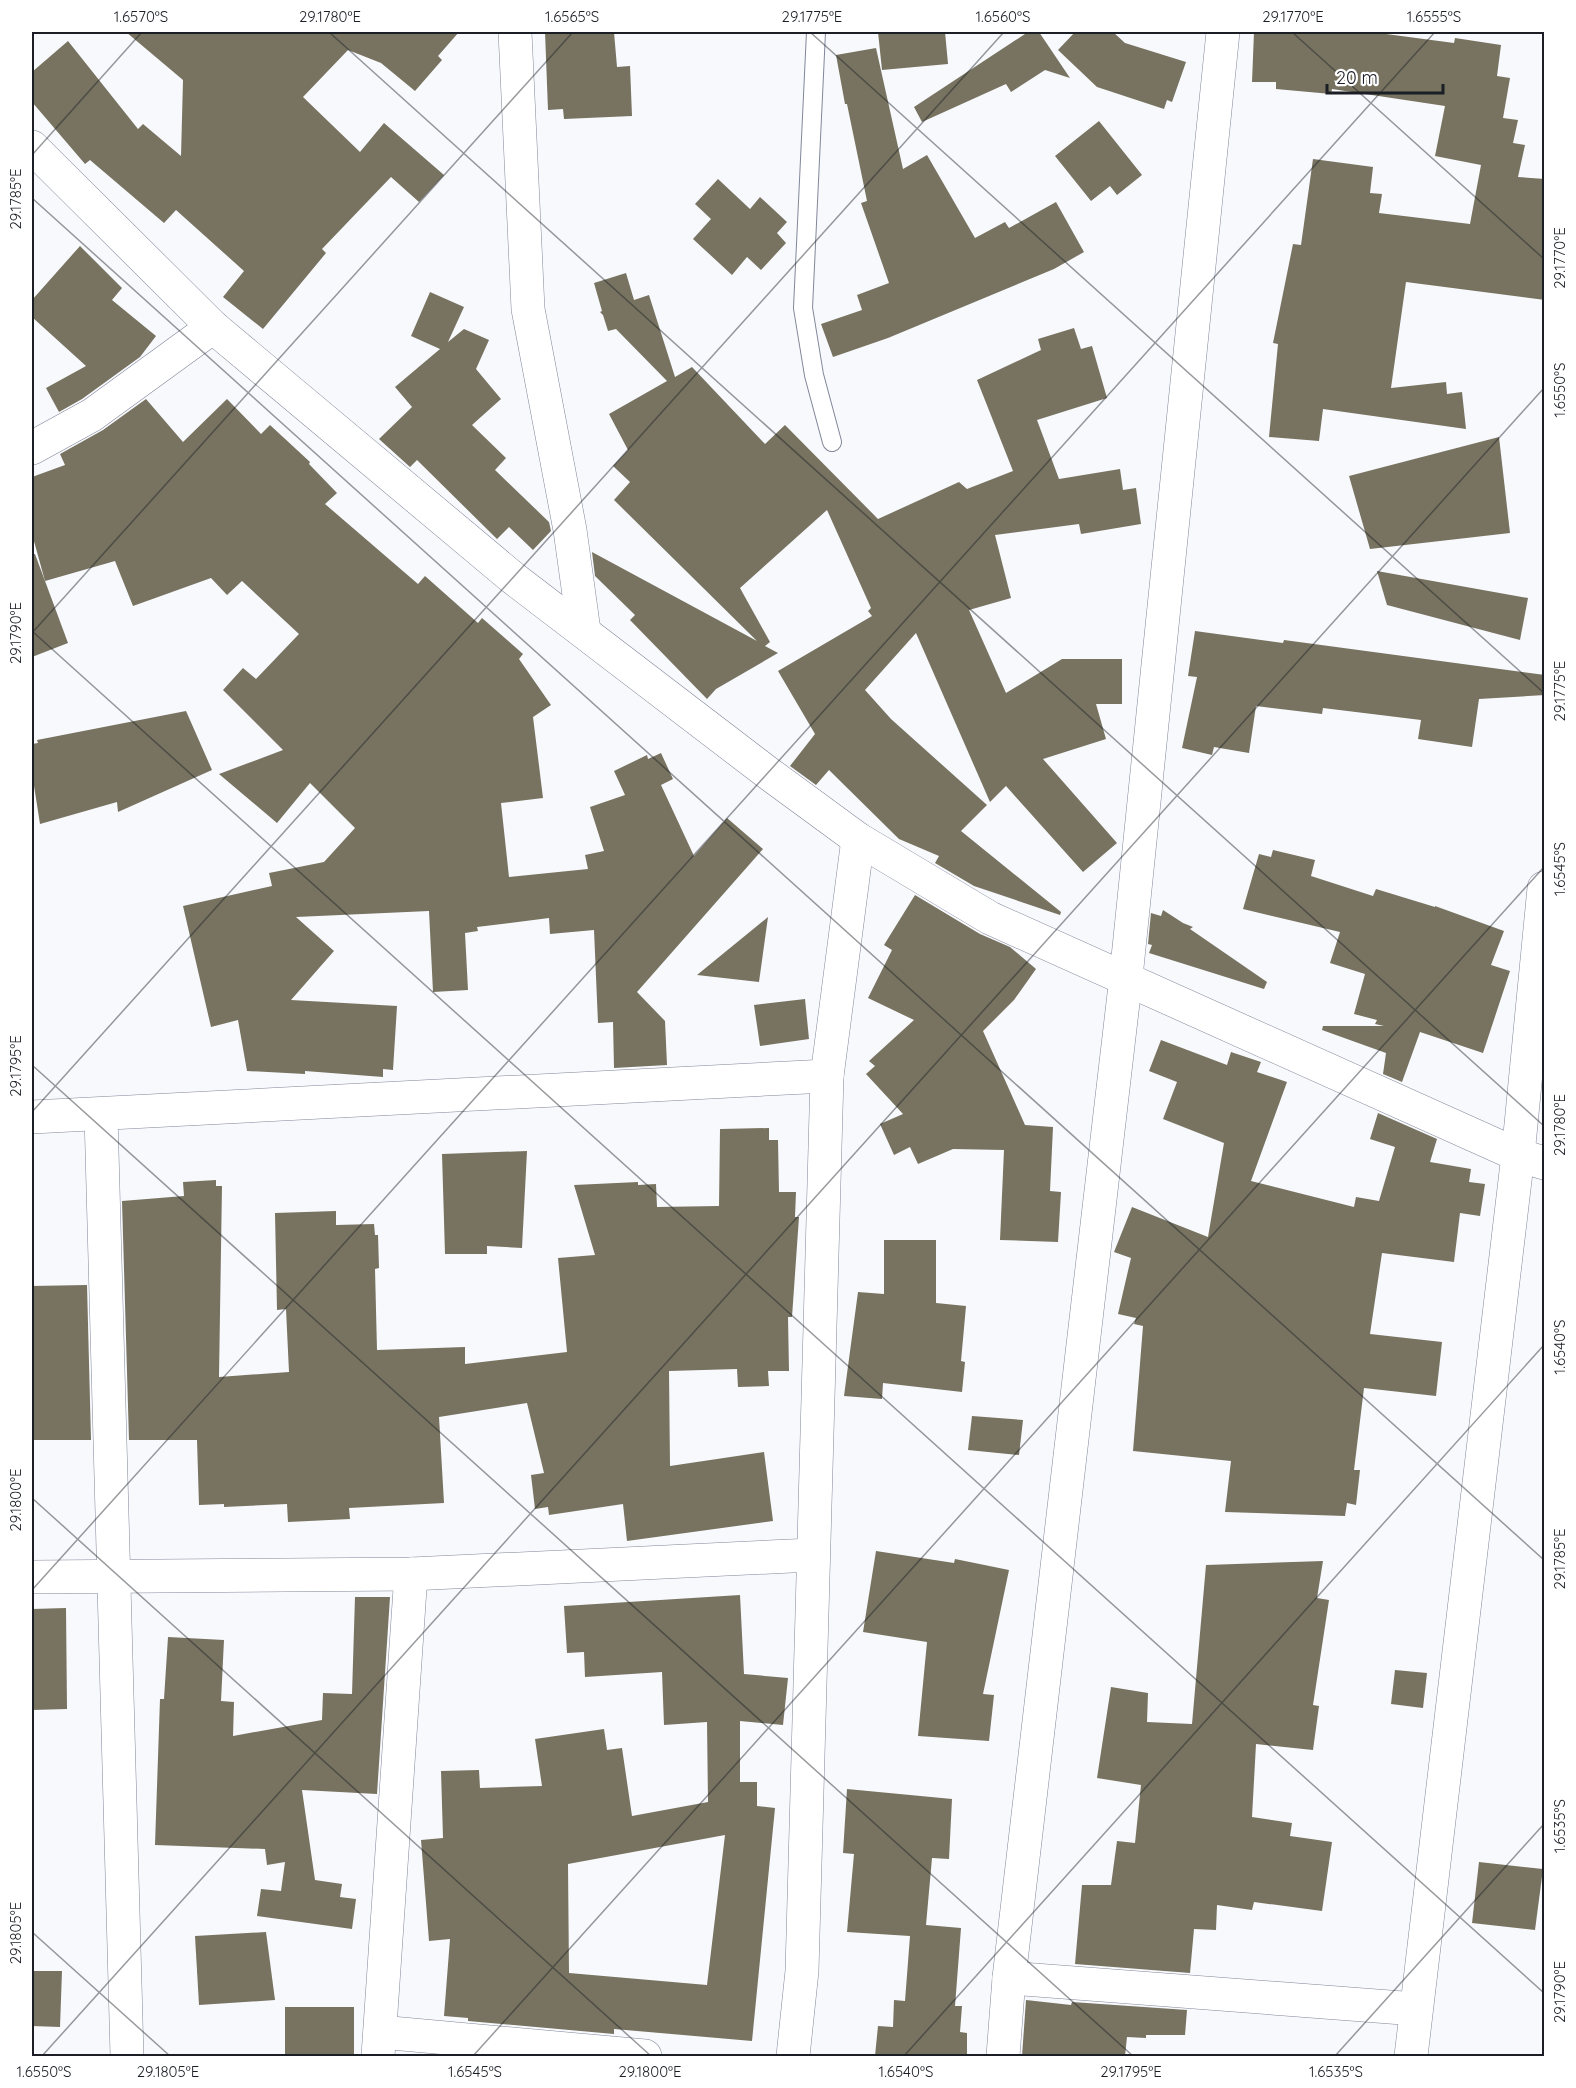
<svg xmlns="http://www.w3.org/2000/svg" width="1576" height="2088" font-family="Quicksand,sans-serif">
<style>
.building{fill:#777360;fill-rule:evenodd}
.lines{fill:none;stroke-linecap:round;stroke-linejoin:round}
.service-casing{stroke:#818799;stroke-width:20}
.minor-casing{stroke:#818799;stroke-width:34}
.service{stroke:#fff;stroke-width:18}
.minor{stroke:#fff;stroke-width:33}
.ticks{fill:none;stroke:#1b1e25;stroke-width:1.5;stroke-opacity:0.45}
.neatline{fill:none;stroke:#1b1e25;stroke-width:2}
.ticks-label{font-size:15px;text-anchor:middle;fill:#1b1e25}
</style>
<rect width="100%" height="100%" fill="#f8f9fd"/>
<!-- building -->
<g class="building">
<polygon points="126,32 459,32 438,56 442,60 415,91 381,63 348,50 303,97 360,152 384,123 444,175 419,202 391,177 322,249 326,253 263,329 223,297 244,271 176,210 164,223 90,160 85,164 32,102 32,72 68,41 138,129 143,124 181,156 183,80"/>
<polygon points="545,32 614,32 617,67 630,66 632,116 564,119 563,109 548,110"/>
<polygon points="878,32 945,32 948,64 882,70"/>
<polygon points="1028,32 1039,32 1070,78 1045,70 1011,92 1006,84 922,122 914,107"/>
<polygon points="1075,32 1113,32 1125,43 1186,62 1172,102 1167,100 1164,109 1097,87 1058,50"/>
<polygon points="1254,32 1371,32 1454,43 1455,38 1501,45 1497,76 1510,78 1503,118 1518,120 1513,143 1525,145 1518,177 1545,179 1545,300 1406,282 1391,388 1446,382 1447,394 1462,392 1466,429 1323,409 1319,441 1269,437 1278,344 1273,343 1293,244 1301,245 1313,159 1373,167 1370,193 1382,194 1379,213 1470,224 1481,165 1435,156 1445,106 1332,89 1331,94 1276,89 1276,82 1252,82"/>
<polygon points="876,48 903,169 927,155 975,238 1005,222 1009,228 1056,202 1084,252 1054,269 888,338 833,357 821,324 862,310 857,295 889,283 861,203 867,201 847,104 845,104 836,55"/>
<polygon points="1099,121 1142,175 1117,195 1110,186 1091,201 1055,156"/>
<polygon points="718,179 750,209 760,197 787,222 777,233 786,243 761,270 747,257 732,275 693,239 711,219 695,204"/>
<polygon points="80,246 122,288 112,300 156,336 140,357 82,399 59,412 46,388 86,366 32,317 32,300"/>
<polygon points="626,273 634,300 649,295 675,377 692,367 765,444 785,425 878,519 959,482 967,489 1013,471 977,380 1041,350 1038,339 1074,328 1081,349 1092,346 1107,398 1037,420 1059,479 1120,469 1123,490 1136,488 1141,524 1081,534 1079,524 995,535 1011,598 969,610 1006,693 1062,659 1122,659 1122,704 1096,704 1106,739 1043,759 1117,843 1083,872 1006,786 990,802 916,633 865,690 891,719 987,805 961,831 1061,912 1060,915 974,886 935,863 939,856 899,839 829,770 816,785 790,766 815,734 778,671 872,616 868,611 871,608 827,510 740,588 770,642 765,646 778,653 716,689 707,699 630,620 635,615 595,576 592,552 757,641 614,500 630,482 613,466 628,450 609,414 667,381 616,329 608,331 603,315 600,312 602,311 594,283"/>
<polygon points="430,292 464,307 448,342 464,329 489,340 476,369 501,399 472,425 506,458 495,470 549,522 551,531 533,550 509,527 497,539 417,460 410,467 379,439 412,407 395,387 440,349 411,336"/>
<polygon points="146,399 183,442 227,399 261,434 270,425 310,462 309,464 337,493 325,504 418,584 425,576 478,623 482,618 523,654 519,659 551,705 533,717 543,798 501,803 509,877 588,869 585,855 604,851 590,807 625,795 614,771 647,755 648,759 661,753 673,779 661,785 694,856 727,818 763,849 637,992 665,1021 667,1065 614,1068 613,1022 598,1023 594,930 550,934 549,918 477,927 478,931 465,933 468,990 433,992 429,911 296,917 334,951 291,1000 397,1006 393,1070 383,1069 383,1077 305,1071 305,1074 247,1071 238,1020 211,1027 183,906 272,886 269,873 324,862 355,828 310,783 277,823 219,774 283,750 223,690 243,668 256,679 299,634 242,581 227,595 211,578 133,606 115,561 45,581 32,534 32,477 65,465 60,454 103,430"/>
<polygon points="1499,437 1510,533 1370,549 1349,476"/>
<polygon points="32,554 35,554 68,643 32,657"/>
<polygon points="1377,571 1528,598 1520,640 1387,605"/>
<polygon points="1195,631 1283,643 1284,640 1545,675 1545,695 1479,699 1472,747 1418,739 1421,720 1323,708 1322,714 1256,706 1249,753 1214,747 1212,755 1182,748 1197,677 1188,676"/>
<polygon points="186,711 212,770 118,812 117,802 40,824 32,773 32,744 38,743 37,740"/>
<polygon points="1273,850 1315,860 1311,876 1373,896 1376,889 1435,907 1435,906 1504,931 1491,965 1510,971 1483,1053 1420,1032 1402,1082 1383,1074 1386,1053 1322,1030 1323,1026 1384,1026 1375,1024 1377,1020 1354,1014 1365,974 1330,963 1340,932 1243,909 1259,854 1271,857"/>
<polygon points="915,895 980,934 1010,947 1036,969 1014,1000 983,1031 1025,1125 1053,1127 1050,1191 1061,1192 1058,1242 1000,1240 1004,1150 953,1149 918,1164 910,1147 894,1155 880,1124 903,1114 866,1074 875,1066 869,1061 914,1020 868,998 892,950 884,945"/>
<polygon points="1163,910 1183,923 1193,927 1190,929 1267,982 1264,989 1149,953 1152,945 1148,944 1151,913 1161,916"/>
<polygon points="768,917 759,982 697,975"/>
<polygon points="805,999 809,1039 760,1046 754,1005"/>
<polygon points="1161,1040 1227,1065 1231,1052 1261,1062 1257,1072 1287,1082 1251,1181 1354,1207 1356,1197 1379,1201 1395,1147 1370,1139 1378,1113 1437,1139 1430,1162 1471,1169 1469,1182 1485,1184 1480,1216 1460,1213 1454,1262 1382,1253 1370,1334 1442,1342 1436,1396 1364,1388 1354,1470 1360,1470 1356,1505 1347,1503 1345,1516 1225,1512 1231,1461 1133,1451 1143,1326 1134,1324 1136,1318 1118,1314 1131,1258 1114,1252 1132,1207 1208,1237 1224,1143 1163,1119 1177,1082 1149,1071"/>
<polygon points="769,1128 769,1140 778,1140 779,1192 796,1192 795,1217 799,1217 792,1317 788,1317 789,1371 768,1371 769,1386 738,1387 737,1369 669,1371 670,1466 764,1452 773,1521 627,1541 623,1504 549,1515 548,1507 535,1509 531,1475 544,1473 527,1403 439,1417 444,1503 349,1508 350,1519 288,1522 287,1504 224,1507 224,1504 199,1505 197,1440 129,1440 122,1201 184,1196 183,1182 216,1180 216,1186 222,1186 219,1377 289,1372 286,1309 277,1310 275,1213 336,1211 336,1225 374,1224 375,1235 378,1235 379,1268 375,1269 377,1350 465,1347 465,1364 567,1352 558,1258 595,1255 574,1185 638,1182 638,1185 656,1184 657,1207 719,1206 720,1129"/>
<polygon points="527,1151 522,1248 487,1246 487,1254 445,1254 442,1154"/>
<polygon points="884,1240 936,1240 936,1303 966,1306 961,1361 965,1362 962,1392 883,1383 882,1399 844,1396 858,1292 884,1294"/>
<polygon points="87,1285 91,1440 32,1440 32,1286"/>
<polygon points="972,1416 1023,1420 1019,1455 968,1450"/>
<polygon points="876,1551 954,1563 955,1559 1009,1570 983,1694 994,1695 989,1741 918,1736 927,1642 863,1632"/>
<polygon points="1323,1561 1317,1598 1329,1600 1313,1705 1319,1706 1313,1750 1256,1744 1252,1817 1292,1823 1290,1836 1332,1842 1322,1911 1254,1902 1252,1910 1217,1905 1216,1930 1194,1929 1190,1973 1075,1964 1082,1885 1111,1885 1117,1841 1135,1843 1141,1785 1097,1778 1111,1687 1148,1693 1147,1722 1192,1724 1206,1565"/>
<path d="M740 1595 744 1674 788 1678 783 1725 740 1721V1782H757V1806L775 1808 752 2041 614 2029V2034L468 2021V2018L444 2016 450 1939 429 1941 421 1840 443 1838 441 1771 479 1770 480 1788 542 1786 535 1739 604 1729 607 1750 622 1748 632 1816 708 1802 707 1722 664 1725 662 1672 585 1677 584 1652 567 1653 564 1606ZM725 1835 707 1985 569 1973 568 1864Z"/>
<polygon points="355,1597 390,1597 377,1794 302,1790 315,1880 342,1884 340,1897 356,1899 352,1929 257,1916 261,1889 281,1891 285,1862 267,1865 265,1849 155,1845 160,1699 164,1699 168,1637 224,1640 221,1701 234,1702 233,1736 322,1720 323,1693 352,1694"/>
<polygon points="66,1608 67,1709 32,1710 32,1609"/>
<polygon points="1395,1670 1427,1673 1423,1708 1391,1704"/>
<polygon points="847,1789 952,1799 949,1859 932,1858 926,1925 961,1928 955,2006 962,2006 960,2032 967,2033 967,2056 875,2056 878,2026 893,2027 894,2000 905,2001 910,1936 847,1932 854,1854 843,1853"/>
<polygon points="1479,1862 1543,1869 1535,1930 1472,1923"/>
<polygon points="266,1932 275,2000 199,2005 195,1936"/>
<polygon points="32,1971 62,1971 60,2027 32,2026"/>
<polygon points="1026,2000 1071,2005 1072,2002 1187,2010 1185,2035 1146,2035 1146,2038 1127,2037 1125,2056 1022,2056"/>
<rect x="285" y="2007" width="69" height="49"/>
</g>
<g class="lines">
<!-- service casing -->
<g class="service-casing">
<polyline id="service" points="816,32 803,308 814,375 832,442"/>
</g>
<!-- minor casing -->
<g class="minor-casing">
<g id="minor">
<polyline points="515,32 528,309 570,530 584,631"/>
<polyline points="32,147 213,327 513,578 768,773 858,839 990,918 1518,1155 1544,1163"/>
<polyline points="32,448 92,415 213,327"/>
<polyline points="101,1115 127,2056"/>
<polyline points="32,1117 827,1076"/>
<polyline points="32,1577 411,1574 812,1555"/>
<polyline points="1009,1978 1416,2009"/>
<polyline points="380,2032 645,2056"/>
<polyline points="378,2056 411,1574"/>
<polyline points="793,2056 802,1971 827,1076 858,839"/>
<polyline points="1003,2056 1009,1978 1126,977 1223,32"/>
<polyline points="1411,2056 1518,1155 1544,888"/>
</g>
</g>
<!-- service -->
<use href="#service" class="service"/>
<!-- minor -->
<use href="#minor" class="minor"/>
</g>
<!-- ticks -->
<path class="ticks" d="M329 32 1544 1126M810 32 1544 693M1292 32 1544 259M32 155 142 32M32 198 1544 1560M32 631 1544 1993M32 633 573 32M32 1065 1133 2056M32 1112 1004 32M32 1498 651 2056M32 1590 1435 32M32 1932 170 2056M42 2056 1544 388M473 2056 1544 867M904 2056 1544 1345M1335 2056 1544 1824"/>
<!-- border -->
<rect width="1576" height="2088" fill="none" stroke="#ffffff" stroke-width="66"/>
<!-- scale -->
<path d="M1327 84v9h116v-9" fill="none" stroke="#1b1e25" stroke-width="3"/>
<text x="1336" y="84" font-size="18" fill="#1b1e25" stroke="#ffffff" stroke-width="4.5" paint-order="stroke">20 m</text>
<rect x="33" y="33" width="1510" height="2022" class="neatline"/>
<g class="ticks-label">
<text x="141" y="22">1.6570°S</text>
<text x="330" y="22">29.1780°E</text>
<text x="572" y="22">1.6565°S</text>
<text x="812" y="22">29.1775°E</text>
<text x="1003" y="22">1.6560°S</text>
<text x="1293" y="22">29.1770°E</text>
<text x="1434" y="22">1.6555°S</text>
<text transform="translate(16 199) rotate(-90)" y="5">29.1785°E</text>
<text transform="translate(1560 258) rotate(-90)" y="5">29.1770°E</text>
<text transform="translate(1560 390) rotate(-90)" y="5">1.6550°S</text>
<text transform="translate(16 633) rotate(-90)" y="5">29.1790°E</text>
<text transform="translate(1560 691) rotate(-90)" y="5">29.1775°E</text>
<text transform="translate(1560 869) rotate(-90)" y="5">1.6545°S</text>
<text transform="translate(16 1066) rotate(-90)" y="5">29.1795°E</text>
<text transform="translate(1560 1125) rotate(-90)" y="5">29.1780°E</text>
<text transform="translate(1560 1347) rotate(-90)" y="5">1.6540°S</text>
<text transform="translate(16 1500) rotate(-90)" y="5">29.1800°E</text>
<text transform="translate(1560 1559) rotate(-90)" y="5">29.1785°E</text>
<text transform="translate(1560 1826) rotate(-90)" y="5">1.6535°S</text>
<text transform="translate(16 1933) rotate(-90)" y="5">29.1805°E</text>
<text transform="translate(1560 1992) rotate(-90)" y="5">29.1790°E</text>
<text x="44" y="2077">1.6550°S</text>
<text x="168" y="2077">29.1805°E</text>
<text x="475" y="2077">1.6545°S</text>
<text x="650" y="2077">29.1800°E</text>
<text x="906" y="2077">1.6540°S</text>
<text x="1131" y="2077">29.1795°E</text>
<text x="1336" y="2077">1.6535°S</text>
</g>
</svg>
